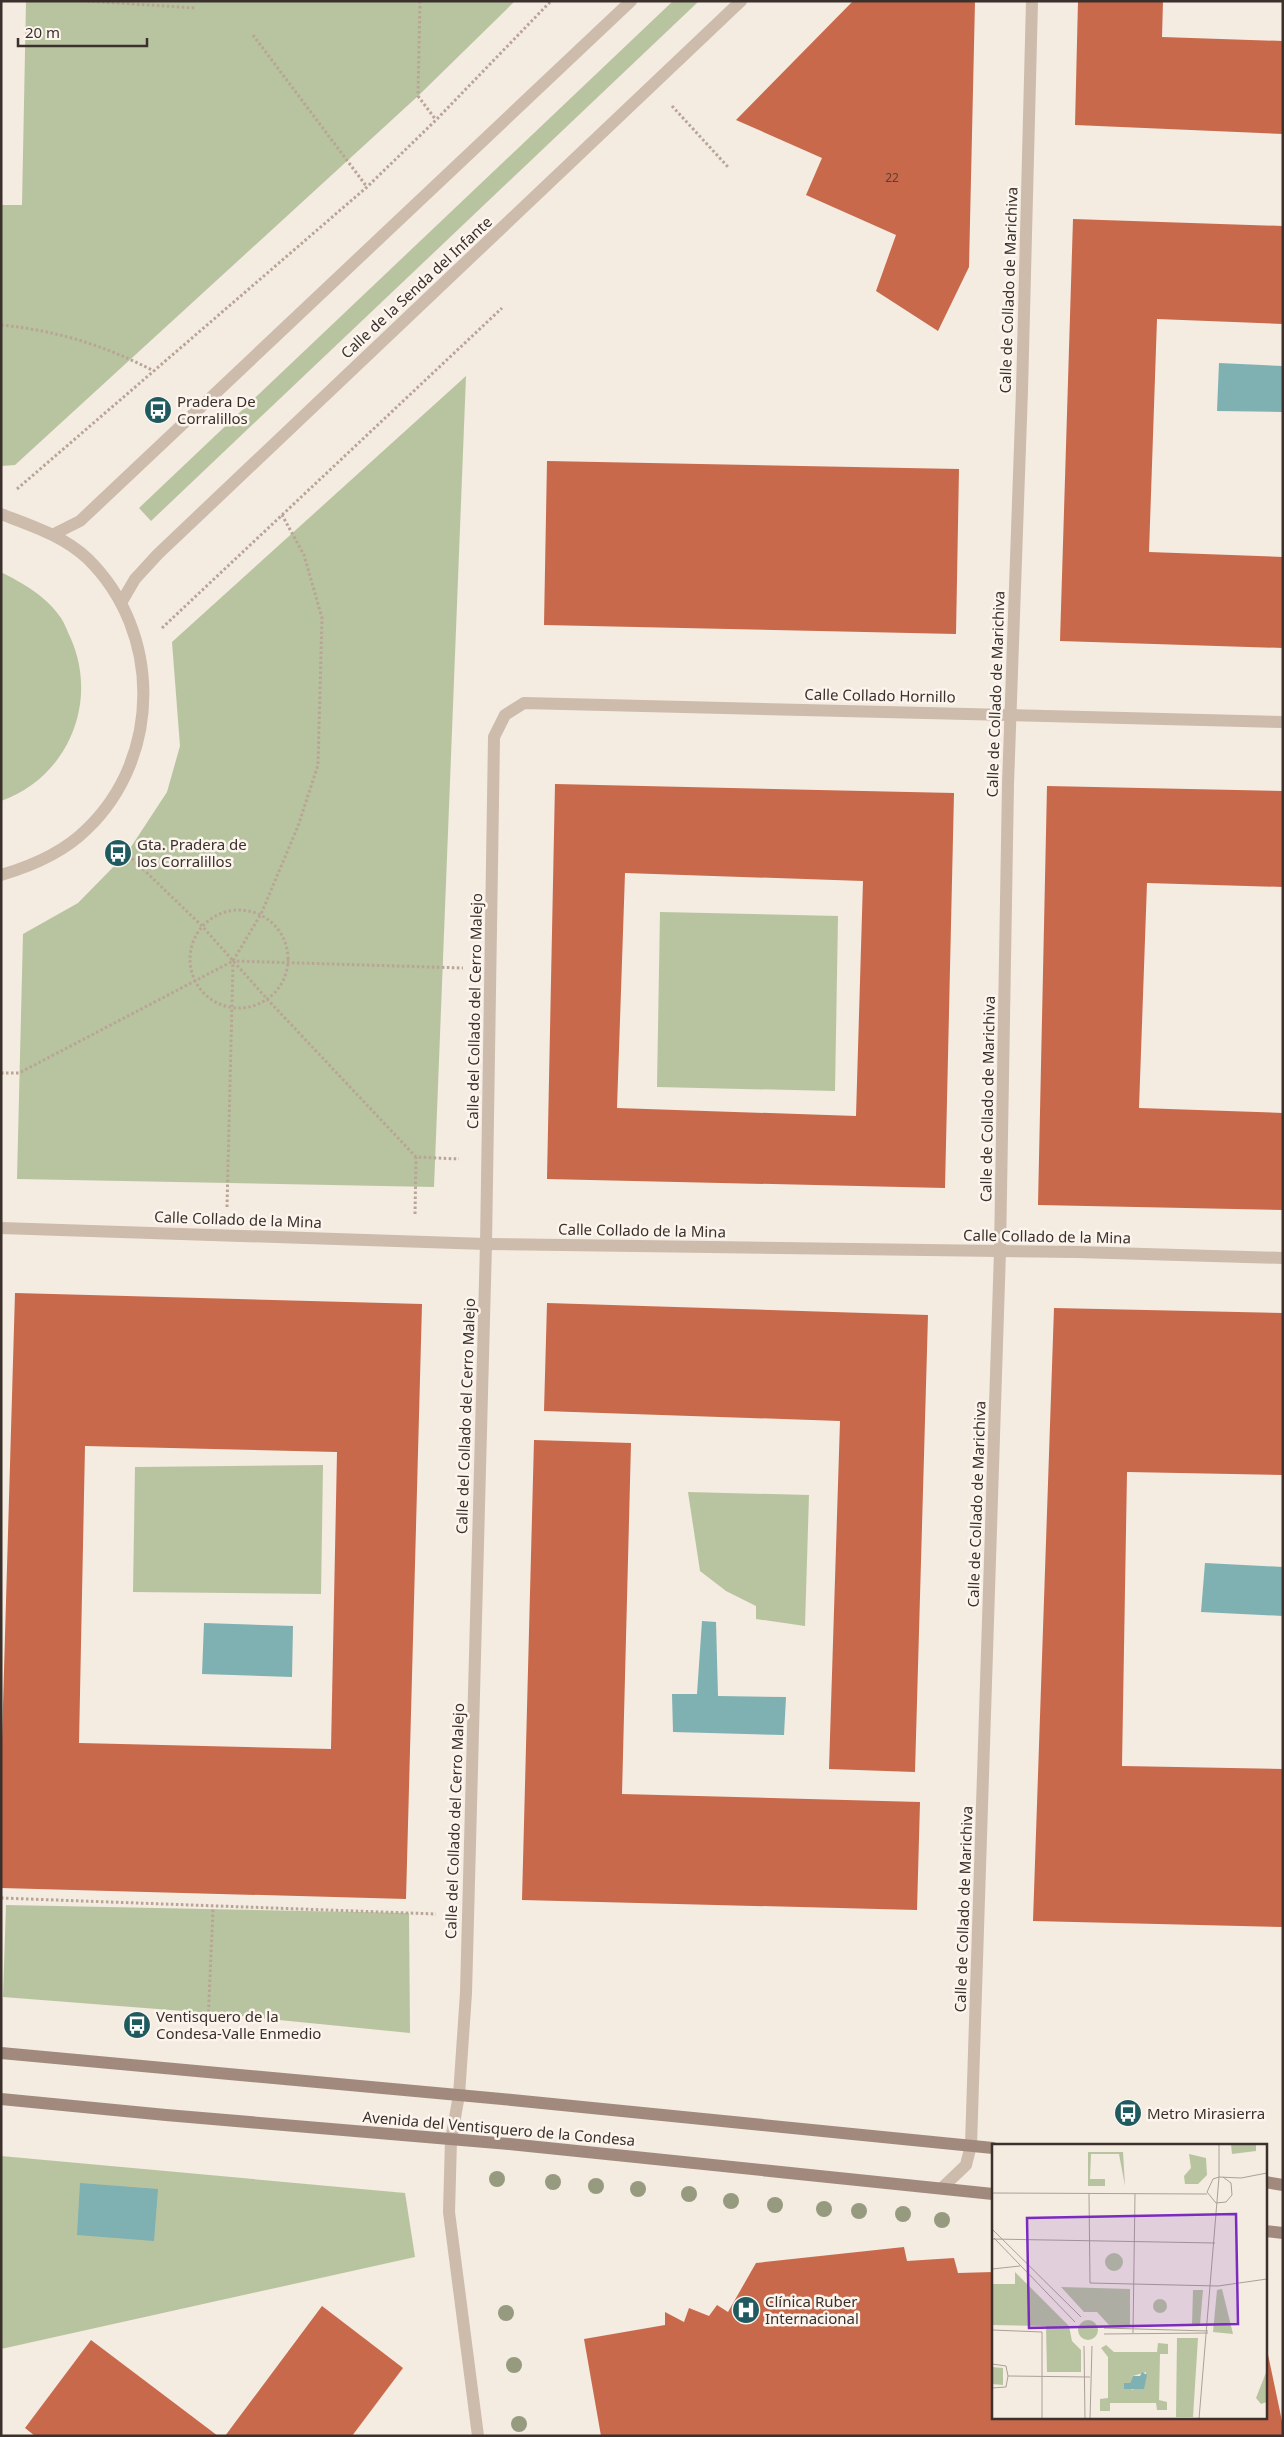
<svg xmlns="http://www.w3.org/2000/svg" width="1284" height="2437" font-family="'Noto Sans',sans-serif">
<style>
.green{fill:#b8c4a0}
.water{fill:#7fb0b2}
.building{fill:#c8694b;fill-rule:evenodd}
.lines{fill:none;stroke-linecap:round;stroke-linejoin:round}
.path{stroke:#b9a596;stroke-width:3;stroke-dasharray:2.5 2.5;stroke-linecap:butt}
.minor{stroke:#cdbbac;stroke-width:12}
.secondary{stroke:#a18a7d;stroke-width:12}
.tree{fill:#969b7f}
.labels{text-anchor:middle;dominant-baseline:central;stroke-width:5;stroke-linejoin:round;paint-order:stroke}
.number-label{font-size:12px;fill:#5e3e33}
.street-label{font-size:15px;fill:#3b302b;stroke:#fbf5ee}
.poi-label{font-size:15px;fill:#3b302b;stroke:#fbf5ee;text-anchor:start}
.inset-road{fill:none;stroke:#aaa098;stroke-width:1}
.view{fill:#7b2cbf;fill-opacity:0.15;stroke:#7b2cbf;stroke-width:2.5}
.inset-edge{fill:none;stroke:#3b302b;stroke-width:2.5}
</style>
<rect width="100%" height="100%" fill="#f4ebe1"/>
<!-- green -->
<g class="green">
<polygon points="26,1 515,1 418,96 15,465 1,466 1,205 22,205"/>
<polygon points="673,1 699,1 151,521 139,508"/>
<polygon points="466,376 434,1187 17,1179 23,934 78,903 127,853 167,792 180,746 172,642"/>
<path d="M1 572C24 584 46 596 61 618 65 624 68 633 71 639 99 703 67 778 1 801Z"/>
<polygon points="660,912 838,916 835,1091 657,1087"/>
<polygon points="323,1465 321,1594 133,1592 135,1467"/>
<polygon points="688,1492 809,1495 805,1626 756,1619 756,1606 726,1591 700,1571"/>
<polygon points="6,1905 409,1913 410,2033 209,2013 3,1997"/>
<polygon points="1,2156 405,2193 415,2257 1,2349"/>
</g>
<!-- water -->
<g class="water">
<polygon points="1219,363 1283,366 1283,412 1217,411"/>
<polygon points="1205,1563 1283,1567 1283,1616 1201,1612"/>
<polygon points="702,1621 716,1622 718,1696 786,1697 784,1735 673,1732 672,1694 697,1694"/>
<polygon points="204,1623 293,1626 292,1677 202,1674"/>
<polygon points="80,2183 158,2189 154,2241 77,2235"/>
</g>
<!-- building -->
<g class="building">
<polygon points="853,1 975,1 969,267 938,331 876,291 896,235 806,195 822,158 736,120"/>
<polygon points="1078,1 1163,1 1162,37 1283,41 1283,134 1075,125"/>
<polygon points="1073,219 1283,226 1283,324 1157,319 1149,552 1283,557 1283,648 1060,641"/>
<polygon points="547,461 959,469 956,634 544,625"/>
<path d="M555 784 954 793 945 1188 547 1179ZM625 873 863 881 856 1116 617 1108Z"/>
<polygon points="1047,786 1283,791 1283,887 1147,883 1139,1108 1283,1113 1283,1210 1038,1205"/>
<path d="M15 1293 422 1304 406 1899 1 1888V1773ZM85 1446 337 1452 331 1749 79 1743Z"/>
<polygon points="547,1303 928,1315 915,1772 829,1769 840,1421 544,1411"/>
<polygon points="1054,1308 1283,1313 1283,1475 1127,1472 1122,1766 1283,1769 1283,1927 1033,1921"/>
<polygon points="534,1440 631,1443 622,1794 920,1802 917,1910 522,1900"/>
<polygon points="904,2247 907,2261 954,2258 958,2273 993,2272 993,2418 1265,2418 1266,2345 1283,2426 1283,2436 601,2436 584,2339 665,2325 665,2312 684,2322 689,2308 709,2316 717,2305 728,2312 756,2263"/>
<polygon points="322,2306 403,2368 352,2436 225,2436"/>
<polygon points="91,2340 218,2436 35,2436 25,2428"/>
</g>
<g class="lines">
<!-- path -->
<g class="path">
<polyline points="87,1 195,8"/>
<polyline points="420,1 418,96 436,120"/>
<polyline points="253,35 367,187"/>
<polyline points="672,106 728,167"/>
<path d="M1 325C59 331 103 345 154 371"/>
<polyline points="17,489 367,187 436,120 551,1"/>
<polyline points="162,628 502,308"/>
<polyline points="114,841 202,926 268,1000 416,1157 459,1159"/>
<circle cx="239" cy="959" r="49"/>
<polyline points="1,1073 19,1073 233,961 261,914 298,826 318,765 322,618 304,555 282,515"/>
<polyline points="227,1207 233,961 463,968"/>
<polyline points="415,1214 416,1157"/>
<polyline points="1,1898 436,1914"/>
<polyline points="208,2022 213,1909"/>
</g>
<!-- minor -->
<g class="minor">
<path d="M1 514C32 526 64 536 88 559 162 632 162 757 87 829 64 852 32 866 1 875"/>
<polyline points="54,534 80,521 631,1"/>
<polyline points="121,603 135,579 158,554 741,1"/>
<polyline points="1,1228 486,1244 1077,1252 1283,1258"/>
<polyline points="943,2187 966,2165 971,2145 1000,1251 1008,784 1022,390 1032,1"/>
<polyline points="478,2436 449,2212 451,2140 459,2095 466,1993 486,1244 494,737 505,715 524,703 1283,722"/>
</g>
<!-- secondary -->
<g class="secondary">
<polyline points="1,2053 512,2100 993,2148"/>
<polyline points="1,2099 166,2115 509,2144 993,2194"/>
<polyline points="1265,2182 1283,2185"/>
<polyline points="1265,2231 1283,2233"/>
</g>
</g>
<!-- trees -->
<g class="tree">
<circle cx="497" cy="2179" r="8"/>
<circle cx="553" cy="2182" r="8"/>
<circle cx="596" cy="2186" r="8"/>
<circle cx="638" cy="2189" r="8"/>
<circle cx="689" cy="2194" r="8"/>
<circle cx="731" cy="2201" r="8"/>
<circle cx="775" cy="2205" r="8"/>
<circle cx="824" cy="2209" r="8"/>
<circle cx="859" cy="2211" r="8"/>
<circle cx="903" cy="2214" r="8"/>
<circle cx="942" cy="2220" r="8"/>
<circle cx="506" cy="2313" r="8"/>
<circle cx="514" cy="2365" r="8"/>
<circle cx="519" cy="2424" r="8"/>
</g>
<!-- icons -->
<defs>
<g id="bus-disc" transform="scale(1.4375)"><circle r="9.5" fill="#1f5a5e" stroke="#fbf5ee"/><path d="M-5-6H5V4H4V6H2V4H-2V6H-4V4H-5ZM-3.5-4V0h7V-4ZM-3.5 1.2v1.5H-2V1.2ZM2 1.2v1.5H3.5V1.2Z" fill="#fff"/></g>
<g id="hospital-disc" transform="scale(1.4375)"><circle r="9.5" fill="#1f5a5e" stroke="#fbf5ee"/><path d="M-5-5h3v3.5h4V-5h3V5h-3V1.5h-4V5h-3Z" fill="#fff"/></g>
</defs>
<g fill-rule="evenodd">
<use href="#bus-disc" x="158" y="410"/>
<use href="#bus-disc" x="118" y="853"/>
<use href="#bus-disc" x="137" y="2025"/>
<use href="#bus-disc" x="1128" y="2113"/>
<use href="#hospital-disc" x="746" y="2310"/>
</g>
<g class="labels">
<!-- number labels -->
<g class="number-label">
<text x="892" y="177">22</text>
</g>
<!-- street labels -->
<g class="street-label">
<text transform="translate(416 287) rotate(-43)">Calle de la Senda del Infante</text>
<text transform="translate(1008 290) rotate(-88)">Calle de Collado de Marichiva</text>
<text transform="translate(995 694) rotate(-88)">Calle de Collado de Marichiva</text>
<text transform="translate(880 695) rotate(1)">Calle Collado Hornillo</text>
<text transform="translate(474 1011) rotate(-89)">Calle del Collado del Cerro Malejo</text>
<text transform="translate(987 1099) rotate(-89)">Calle de Collado de Marichiva</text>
<text transform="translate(238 1219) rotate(2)">Calle Collado de la Mina</text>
<text transform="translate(642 1230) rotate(1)">Calle Collado de la Mina</text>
<text transform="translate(1047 1236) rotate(1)">Calle Collado de la Mina</text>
<text transform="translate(465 1416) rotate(-88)">Calle del Collado del Cerro Malejo</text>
<text transform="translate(976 1504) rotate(-88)">Calle de Collado de Marichiva</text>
<text transform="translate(454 1821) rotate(-88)">Calle del Collado del Cerro Malejo</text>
<text transform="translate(963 1909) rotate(-88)">Calle de Collado de Marichiva</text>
<text transform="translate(499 2128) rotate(5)">Avenida del Ventisquero de la Condesa</text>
</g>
<!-- poi labels -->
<g class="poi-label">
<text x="177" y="401">Pradera De<tspan x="177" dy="17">Corralillos</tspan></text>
<text x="137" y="844">Gta. Pradera de<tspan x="137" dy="17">los Corralillos</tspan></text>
<text x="156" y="2016">Ventisquero de la<tspan x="156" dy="17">Condesa-Valle Enmedio</tspan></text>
<text x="1147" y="2113">Metro Mirasierra</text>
<text x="765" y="2301">Clínica Ruber<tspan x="765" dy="17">Internacional</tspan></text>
</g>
</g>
<!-- overview -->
<g transform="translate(992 2144)">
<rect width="275" height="275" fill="#f4ebe1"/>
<path d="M239 0H264V7L240 10ZM96 8H131L133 42 127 10H99L98 35H113V42H96ZM197 10 214 14 215 31 206 40H193L192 32 199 24ZM113 118a9 9 0 1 1 18 0a9 9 0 1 1-18 0ZM23 128 77 182 80 197 89 206V228H55L54 182 0 181V140H23ZM69 143 138 145V181H117L105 168H92ZM230 145 241 190 221 188 225 146ZM201 146H211L208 181H200ZM161 162a7 7 0 1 1 14 0a7 7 0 1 1-14 0ZM86 186a10 10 0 1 1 20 0a10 10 0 1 1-20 0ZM185 194H206L201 273H184ZM166 199 176 200V210H168L167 256 175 258V266H165L164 259H118V267H108V255L116 254V213L109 204 114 201 122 208H165ZM154 228 153 238 140 246 138 239 141 232ZM0 223 11 224V241L0 240ZM275 226V258L269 260 264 254Z" fill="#b8c4a0" fill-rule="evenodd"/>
<path d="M150 228 155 231 152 245H132V239H138L141 232H148Z" fill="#7fb0b2"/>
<path class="inset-road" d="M231 33 239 39 240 51 234 58 224 59 215 48 221 35 227 33 249 34 275 29M0 49 215 50M97 50 98 139 226 142 275 135M0 85 89 173M2 94 83 178M0 95 223 99M0 125 28 122M112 184 216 187M0 186 50 188V275M141 189 143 50M112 190 216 189M92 202 93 275M0 220 14 222 16 232 14 243 0 244M16 232 98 233M98 275 100 202M207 275 227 33V0"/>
<path class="view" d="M244 70 246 180 37 184 35 74Z"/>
<rect width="275" height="275" class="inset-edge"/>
</g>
<!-- border -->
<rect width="1284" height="2437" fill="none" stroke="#3b302b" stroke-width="5"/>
<!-- scale -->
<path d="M18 38v8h129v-8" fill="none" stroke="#3b302b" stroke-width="2.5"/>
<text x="25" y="38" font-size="15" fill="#3b302b" stroke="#fbf5ee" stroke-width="4" paint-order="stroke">20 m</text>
</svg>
